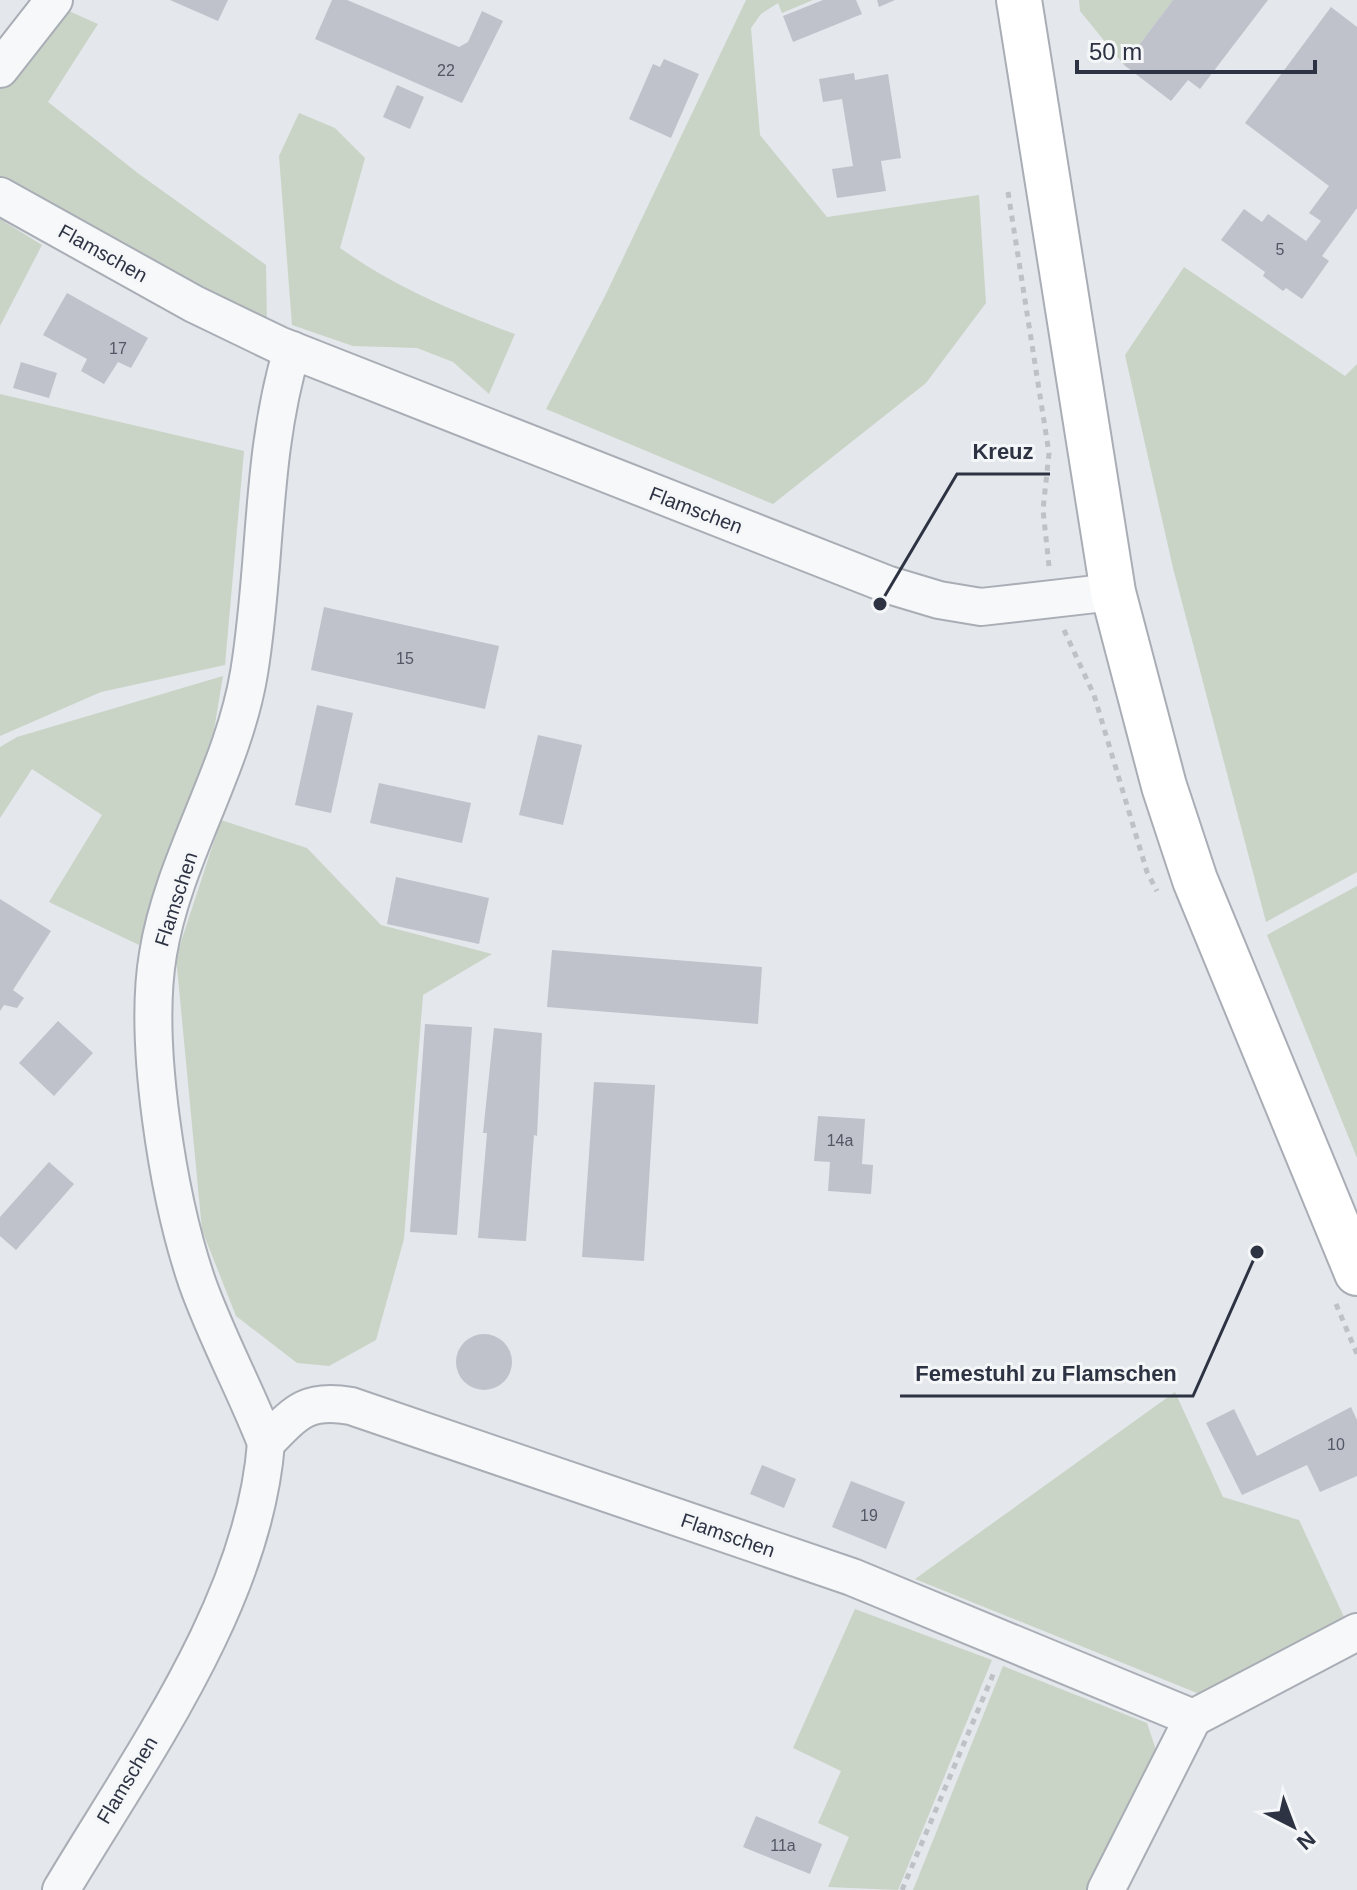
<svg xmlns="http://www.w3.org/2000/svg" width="1357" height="1890" font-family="Arial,sans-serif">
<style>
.green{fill:#c9d4c6}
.building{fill:#bfc2cb}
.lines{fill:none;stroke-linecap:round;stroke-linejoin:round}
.street-casing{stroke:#a9adb5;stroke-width:40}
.secondary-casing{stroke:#a9adb5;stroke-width:48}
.path{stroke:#bec1c6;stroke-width:5;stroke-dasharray:6 6;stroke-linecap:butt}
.street{stroke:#f7f8f9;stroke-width:36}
.secondary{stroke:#fff;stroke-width:44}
.labels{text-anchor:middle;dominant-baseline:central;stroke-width:6;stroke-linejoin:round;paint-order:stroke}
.number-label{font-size:16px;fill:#525765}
.street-label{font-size:20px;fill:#2d3343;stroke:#f4f6f8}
.leader{fill:none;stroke:#2d3343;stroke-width:3}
.callout-dot{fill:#2d3343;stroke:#f4f6f8;stroke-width:3}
.callout-label{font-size:22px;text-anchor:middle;font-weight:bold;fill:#2d3343;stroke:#f4f6f8;stroke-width:6;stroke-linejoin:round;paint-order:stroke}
</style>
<rect width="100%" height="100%" fill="#e4e7eb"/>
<!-- green -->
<g class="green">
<polygon points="746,0 813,0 782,13 778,3 761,14 751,28 760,135 827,217 979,195 986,303 926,383 773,504 546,409 604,298"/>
<polygon points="1079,0 1173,0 1124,65 1080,11"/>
<polygon points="62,8 98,24 48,102 139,174 266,265 267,326 0,180 0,86"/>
<path d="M299 113 335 128 365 158 340 248C395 287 452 311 515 334L489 394 453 362 417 348 353 346 292 325 279 156Z"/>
<polygon points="0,219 42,245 0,326"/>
<polygon points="1184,267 1345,376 1357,364 1357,872 1266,922 1173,568 1125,355"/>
<polygon points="0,394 244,451 225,665 101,692 0,736"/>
<polygon points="223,676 214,730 139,945 49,902 102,815 32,769 0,818 0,747 17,737"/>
<polygon points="221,820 307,848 381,925 492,954 423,995 404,1239 376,1340 329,1366 297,1363 236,1316 202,1230 176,957"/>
<polygon points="1357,886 1357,1158 1267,935"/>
<polygon points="1175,1392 1223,1497 1299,1520 1344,1617 1202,1695 915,1579"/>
<polygon points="855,1609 992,1660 898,1890 828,1887 849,1837 818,1823 841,1771 793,1748"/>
<polygon points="1003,1666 1147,1723 1156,1750 1087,1890 913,1890"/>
</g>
<!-- building -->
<g class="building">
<polygon points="170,0 228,0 218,21"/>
<polygon points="332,0 347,0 459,47 468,42 482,11 503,21 462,103 315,39"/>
<polygon points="823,0 856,0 862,14 793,42 783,16"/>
<polygon points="877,0 895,0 879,7"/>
<polygon points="1173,0 1268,0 1200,89 1188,80 1171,101 1124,65"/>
<polygon points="1331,7 1357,27 1357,208 1322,256 1329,261 1302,299 1286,288 1283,291 1263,276 1265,272 1221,240 1244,209 1262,222 1268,214 1306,241 1321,221 1309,213 1329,186 1245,123"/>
<polygon points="664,59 699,74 671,138 629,119 653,64 660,67"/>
<polygon points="854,73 855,80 888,74 901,158 881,161 886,191 837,198 832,169 853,166 842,99 823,102 819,79"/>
<polygon points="397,85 424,97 410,129 383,117"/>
<polygon points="67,293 148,338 131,368 118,362 104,384 81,371 87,359 43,335"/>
<polygon points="21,362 57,373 49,398 13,388"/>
<polygon points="324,607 499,646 485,709 311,670"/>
<polygon points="317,705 353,713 331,813 295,805"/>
<polygon points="538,735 582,745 563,825 519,815"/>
<polygon points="379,783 471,803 462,843 370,823"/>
<polygon points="396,877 489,898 479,944 387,924"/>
<polygon points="0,899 51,931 13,990 24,998 17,1008 4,1005 0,1011"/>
<polygon points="552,950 762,967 758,1024 547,1007"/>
<polygon points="58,1021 93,1053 54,1096 19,1063"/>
<polygon points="425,1024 472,1027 457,1235 410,1232"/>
<polygon points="494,1028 542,1033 537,1136 534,1135 526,1241 478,1238 487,1133 483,1133"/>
<polygon points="594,1082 655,1085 644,1261 582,1257"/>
<polygon points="818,1116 865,1119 862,1164 873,1165 871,1194 828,1191 830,1162 814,1161"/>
<polygon points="49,1162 74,1184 16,1250 0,1236 0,1217"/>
<circle cx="484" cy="1362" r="28"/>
<polygon points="1351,1407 1357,1420 1357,1476 1320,1492 1307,1465 1242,1495 1206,1423 1234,1409 1257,1456"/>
<polygon points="762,1465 796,1479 784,1508 750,1494"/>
<polygon points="851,1481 905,1502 886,1549 832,1527"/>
<polygon points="756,1816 822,1844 810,1874 743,1847"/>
</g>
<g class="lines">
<!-- street casing -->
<g class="street-casing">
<g id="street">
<polyline points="0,69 54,0"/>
<polyline points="0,196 194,304 279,345 889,585 939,600 981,607 1113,592"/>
<path d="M292 350C260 456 267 565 249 673 233 770 173 859 158 954 143 1042 168 1197 197 1282 216 1336 245 1389 266 1443 296 1412 307 1398 351 1406L852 1577 1193 1718 1357 1632"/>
<path d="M61 1890C141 1756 254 1602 266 1443"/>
<polyline points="1106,1890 1193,1718"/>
</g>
</g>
<!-- secondary casing -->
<g class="secondary-casing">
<polyline id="secondary" points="1019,0 1113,592 1164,786 1195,880 1357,1273"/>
</g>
<!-- path -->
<g class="path">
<polyline points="1008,192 1049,453 1043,510 1049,566"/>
<polyline points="1064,630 1094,695 1147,872 1157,891"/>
<polyline points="1336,1304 1357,1354"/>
<polyline points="902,1890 995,1670"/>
</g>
<!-- street -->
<use href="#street" class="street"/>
<!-- secondary -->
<use href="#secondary" class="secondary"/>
</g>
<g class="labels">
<!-- number labels -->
<g class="number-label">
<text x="446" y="70">22</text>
<text x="1280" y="249">5</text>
<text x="118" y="348">17</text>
<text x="405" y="658">15</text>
<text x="840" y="1140">14a</text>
<text x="1336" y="1444">10</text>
<text x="869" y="1515">19</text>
<text x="783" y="1845">11a</text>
</g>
<!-- street labels -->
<g class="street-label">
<text transform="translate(103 253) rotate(29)">Flamschen</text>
<text transform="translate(696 510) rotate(21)">Flamschen</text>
<text transform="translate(176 899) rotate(-72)">Flamschen</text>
<text transform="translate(728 1535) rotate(19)">Flamschen</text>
<text transform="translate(127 1780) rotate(-59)">Flamschen</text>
</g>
</g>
<!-- callouts -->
<path class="leader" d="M880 604L957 474H1050M1257 1252L1193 1396H900"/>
<g class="callout-dot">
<circle cx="880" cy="604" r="8"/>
<circle cx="1257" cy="1252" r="8"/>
</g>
<g class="callout-label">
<text x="1003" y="459">Kreuz</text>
<text x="1046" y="1381">Femestuhl zu Flamschen</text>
</g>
<!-- north arrow -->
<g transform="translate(1293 1826) rotate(138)" stroke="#f4f6f8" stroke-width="6" paint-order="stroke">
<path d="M0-6L14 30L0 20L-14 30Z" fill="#2d3343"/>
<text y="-12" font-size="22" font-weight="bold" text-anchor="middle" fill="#2d3343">N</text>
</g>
<!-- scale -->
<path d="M1077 60v12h238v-12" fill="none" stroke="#2d3343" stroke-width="4"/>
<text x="1089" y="60" font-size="24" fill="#2d3343" stroke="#f4f6f8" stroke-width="6" paint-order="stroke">50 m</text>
</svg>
